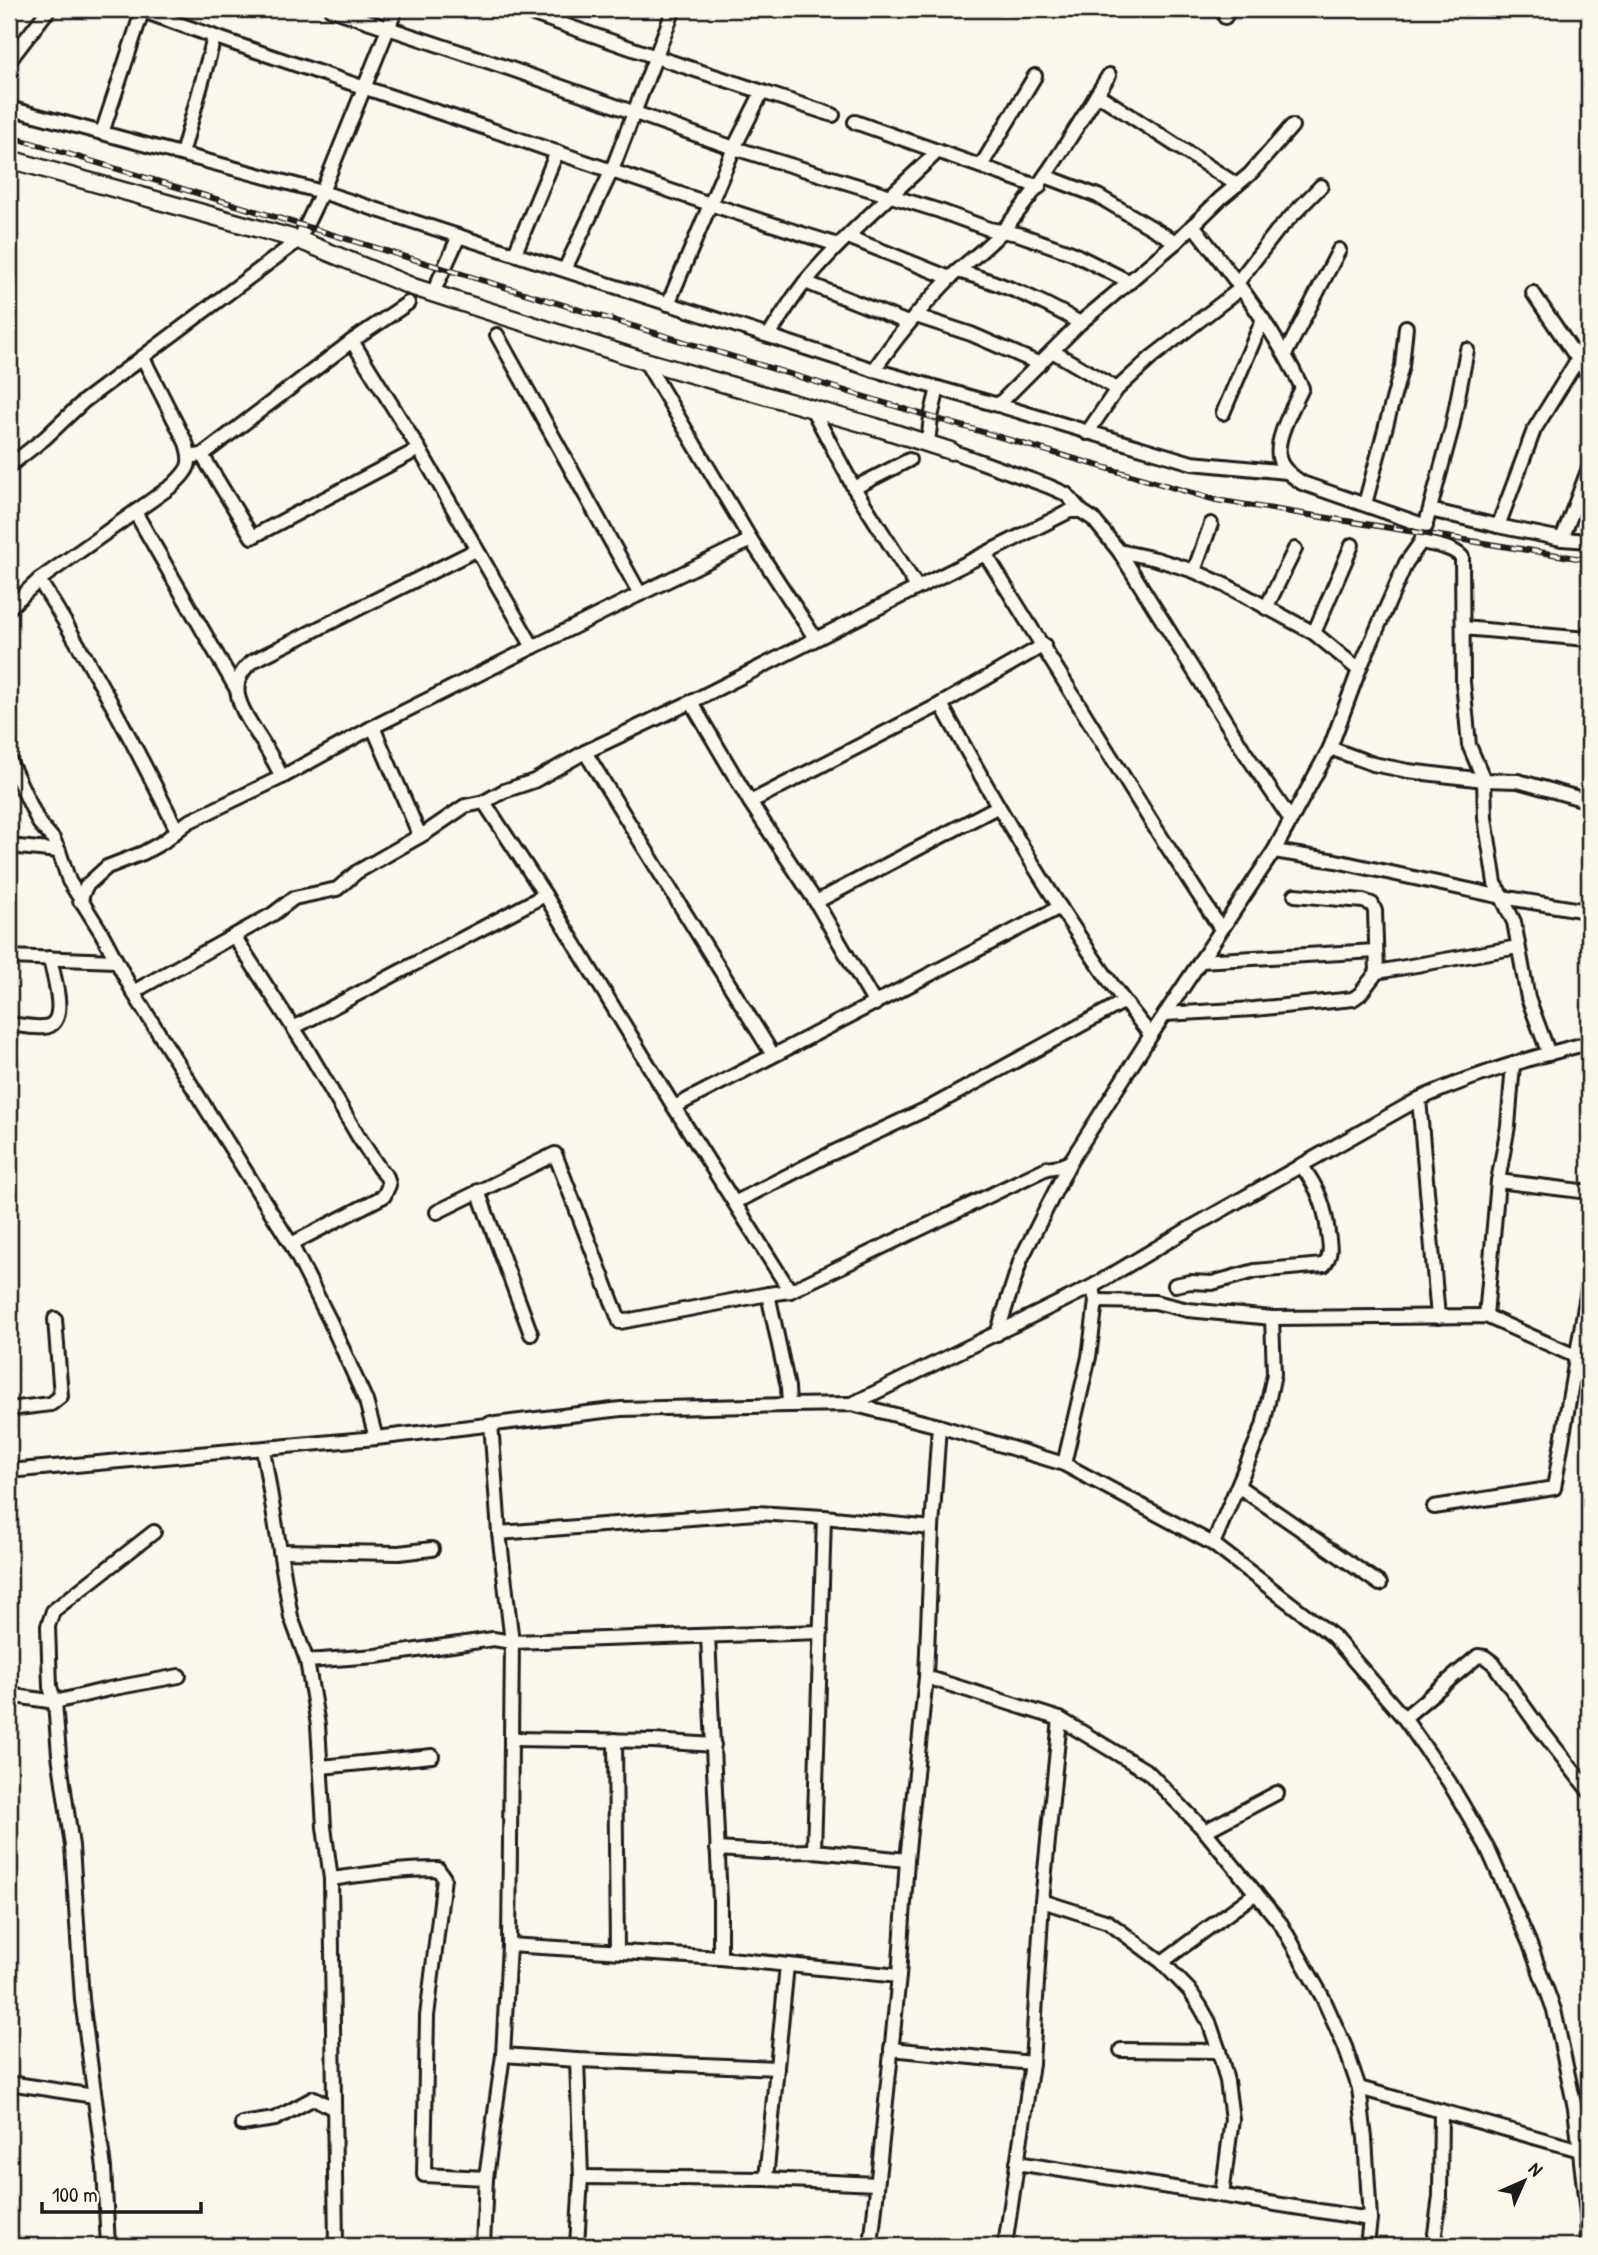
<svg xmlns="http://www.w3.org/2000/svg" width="1598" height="2255" font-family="'Patrick Hand',sans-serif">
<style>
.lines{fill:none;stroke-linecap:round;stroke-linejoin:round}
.minor-casing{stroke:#1c1c1c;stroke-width:18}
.major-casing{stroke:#1c1c1c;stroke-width:21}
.minor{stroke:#fbf7ec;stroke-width:12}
.major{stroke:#fbf7ec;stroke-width:16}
.rail-casing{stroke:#1c1c1c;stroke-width:6}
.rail{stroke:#fbf7ec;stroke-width:3.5;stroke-dasharray:10;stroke-linecap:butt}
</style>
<rect width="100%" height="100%" fill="#fbf7ec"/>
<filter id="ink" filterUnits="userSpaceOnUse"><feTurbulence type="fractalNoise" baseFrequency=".0143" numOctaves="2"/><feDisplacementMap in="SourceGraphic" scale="14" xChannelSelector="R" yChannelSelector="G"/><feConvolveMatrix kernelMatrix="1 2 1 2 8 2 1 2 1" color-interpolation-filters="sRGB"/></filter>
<g filter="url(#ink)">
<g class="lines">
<!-- minor casing -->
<g class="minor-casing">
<g id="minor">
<path d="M138 9C256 53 375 91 495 131 609 170 723 210 838 245"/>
<polyline points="331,9 514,70 734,148 940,211 989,229 1018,234 1072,253 1130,282"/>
<polyline points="519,9 656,57 833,115"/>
<polyline points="1225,17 1229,9"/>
<polyline points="9,61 49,9"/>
<polyline points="1097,94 1237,185"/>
<polyline points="9,108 322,192 874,370 998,405 1080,323 1176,242 1221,198 1250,174 1292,126"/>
<polyline points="855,122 1039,187"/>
<polyline points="102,133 143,9"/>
<polyline points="182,154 214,38"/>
<polyline points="981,166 1035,76"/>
<polyline points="1045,176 1098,196 1176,242"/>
<path d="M1193 225C1233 277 1274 328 1302 388 1294 406 1271 444 1281 463 1285 472 1294 477 1302 483L1426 526"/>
<polyline points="848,237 950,278"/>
<polyline points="515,253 557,152"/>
<polyline points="565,269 612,170 674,9"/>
<path d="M958 271C1000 283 1042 300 1080 323"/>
<polyline points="805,282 908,323"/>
<polyline points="1237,283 1277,231 1321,186"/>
<polyline points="433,293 459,236"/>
<polyline points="1533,293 1589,376"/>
<polyline points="408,303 352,341 419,449 533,647 640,594"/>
<polyline points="668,304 734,148 762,92"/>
<polyline points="916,316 971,334 1040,364"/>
<polyline points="497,335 640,594 751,540"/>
<path d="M769 335C781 317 792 298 806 281 845 234 894 194 938 151"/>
<polyline points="1052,351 1117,389"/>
<polyline points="1286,353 1339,250"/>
<polyline points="645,361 751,540 815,638"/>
<path d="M874 370C896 337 921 308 949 279 966 262 988 248 1004 229 1045 182 1076 128 1109 75"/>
<polyline points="998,405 1192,463 1287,472"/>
<polyline points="811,407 854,488 909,460"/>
<polyline points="1223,413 1263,319"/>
<polyline points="1087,433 1117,389 1152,357 1240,289"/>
<polyline points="928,443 931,417 938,388"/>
<polyline points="951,451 1048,486 1066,494 1081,511"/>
<polyline points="202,455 252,537 419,449"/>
<polyline points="195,456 202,455 352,341"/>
<polyline points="9,466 45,438 84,401 299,240 322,192 396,9"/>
<polyline points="854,488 917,587"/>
<polyline points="1365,504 1402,366 1406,327"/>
<polyline points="1430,510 1498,526 1534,430 1578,359"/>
<polyline points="135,512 237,690"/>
<polyline points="1498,526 1562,539 1589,468"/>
<polyline points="1562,539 1589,541"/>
<path d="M1421 542C1435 545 1452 547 1462 557L1463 682 1469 745 1484 780 1485 818 1495 883 1514 922 1528 998 1549 1054"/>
<polyline points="1119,551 1156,559 1194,571 1229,587 1314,633 1359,670"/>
<polyline points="986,555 1154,826 1221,929"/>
<polyline points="1194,571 1211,524"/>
<path d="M39 580C90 661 135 745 177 830"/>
<path d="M9 608 39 580 173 485C189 469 193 465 186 443L143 358"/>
<polyline points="1266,608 1295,549"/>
<polyline points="1463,628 1587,639 1589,632"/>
<polyline points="1314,633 1352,545"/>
<polyline points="691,702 750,802 816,902 875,1004"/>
<path d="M941 704C983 781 1026 857 1075 930 1099 967 1123 1002 1151 1035"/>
<polyline points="373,727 420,836"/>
<polyline points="1330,748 1373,764 1408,771 1484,780 1518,781 1589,801"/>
<polyline points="585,752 773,1055"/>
<polyline points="9,760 39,823 53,839 59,851 69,881 101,932 133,992 291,1244 330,1321 366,1401 376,1438"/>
<polyline points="282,777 373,727 533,647"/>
<polyline points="484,802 545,895 674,1107 790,1291 1047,1168 1060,1166 1070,1162"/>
<polyline points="750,802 941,704 1044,645"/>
<polyline points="9,846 59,851"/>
<polyline points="1274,851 1336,861 1502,897 1581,910 1589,915"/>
<polyline points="1295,895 1363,901 1372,904 1375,911 1377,972"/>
<path d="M80 901 86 886 107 867 143 853 163 842 188 822 282 777C276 765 270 754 263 743 247 717 220 686 253 661L476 550"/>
<polyline points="816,902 997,807"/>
<polyline points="234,936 307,1049 358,1136 379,1168 387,1177 389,1185 384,1196 291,1244"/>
<polyline points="9,957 116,961"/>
<polyline points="1200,961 1376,951"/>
<polyline points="133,992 273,914 294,898 337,889 357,872 427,832 465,806 484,802 504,791 534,781 585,752 691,702 1070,511 1081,511 1093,519 1119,551 1246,754 1291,820"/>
<polyline points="1165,1014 1254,1009 1353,999 1360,994 1377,972 1518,947"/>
<path d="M9 1024C19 1025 32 1028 43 1027 71 1026 53 976 50 958"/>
<polyline points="293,1028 545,895"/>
<polyline points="1419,1099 1438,1317"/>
<polyline points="674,1107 1060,907"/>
<polyline points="1498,1181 1589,1192"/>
<polyline points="478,1191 531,1334"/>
<polyline points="736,1202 830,1154 931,1107 1123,1002"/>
<polyline points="437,1212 555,1154 620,1322 768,1294"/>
<path d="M1175 1285 1190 1282 1212 1283 1255 1271 1324 1265C1332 1255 1330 1245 1328 1233 1325 1205 1318 1188 1301 1165"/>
<polyline points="1096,1301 1155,1302 1188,1310 1272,1318 1486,1316 1575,1356 1589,1372"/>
<polyline points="1486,1316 1498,1181 1508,1126 1513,1064"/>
<polyline points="997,1334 1021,1259 1070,1162 1151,1035 1274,851 1330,748 1359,670 1406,563 1421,542 1452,428 1467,350"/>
<path d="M852 1404 1093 1286 1192 1227 1419 1099C1473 1075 1532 1057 1589 1043"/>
<polyline points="789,1405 788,1387 768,1294 790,1291"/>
<polyline points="9,1409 51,1404 61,1396 55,1319"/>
<polyline points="263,1449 291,1617 307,1661 318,1725 324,1827 331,1879 336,2246"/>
<polyline points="1064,1464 1089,1357 1096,1301 1094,1293"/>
<polyline points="9,1471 376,1438 621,1409 789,1405 852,1404 939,1426 1064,1464 1213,1544 1333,1636 1404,1718 1449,1782 1487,1847 1529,1942 1554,2010 1575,2108 1587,2214 1588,2246"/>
<polyline points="1238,1486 1380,1584"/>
<polyline points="1434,1507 1554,1488 1589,1283"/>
<polyline points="499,1533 756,1513 824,1517 932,1528"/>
<polyline points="1213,1544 1263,1426 1274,1374 1272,1318"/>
<polyline points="280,1551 399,1553 432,1549"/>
<polyline points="708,1636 720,1901 720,1958"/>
<polyline points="307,1661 376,1656 493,1639 512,1642 821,1632"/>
<polyline points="926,1677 1060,1719 1148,1772 1205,1831 1281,1924 1323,1998 1345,2047 1359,2088 1365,2138 1370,2219 1367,2246"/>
<polyline points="9,1695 55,1702 109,1689 179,1676"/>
<polyline points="1404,1718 1478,1656 1485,1657 1493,1663 1538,1726 1589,1791"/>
<polyline points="511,1739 654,1741 714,1745"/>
<polyline points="615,1740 617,1951"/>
<polyline points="321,1767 432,1756"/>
<polyline points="1205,1831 1277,1793"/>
<polyline points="717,1849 764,1852 814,1851 907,1860"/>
<polyline points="814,1851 824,1517"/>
<path d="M331 1879C366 1874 402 1869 438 1869L444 1878 427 2016 424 2175 486 2178"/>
<polyline points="1042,1901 1108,1922 1162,1962 1189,1990 1200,2006 1209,2022 1219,2051 1227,2081 1232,2119 1222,2195"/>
<polyline points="509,1945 720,1958 899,1976"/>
<polyline points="1162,1962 1256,1893"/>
<polyline points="891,2049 1032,2063"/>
<polyline points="1121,2050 1219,2051"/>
<polyline points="503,2055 577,2060 777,2068"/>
<polyline points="9,2083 94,2096"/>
<polyline points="1359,2088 1580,2150"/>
<polyline points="242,2124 275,2119 314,2098 334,2109"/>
<polyline points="1017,2163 1370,2219"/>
<polyline points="581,2177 766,2179 877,2184"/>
<polyline points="766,2179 787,1965"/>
<polyline points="1434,2241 1440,2196 1441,2111"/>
<polyline points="108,2246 104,2168 82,2000 72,1846 59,1755 55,1702 50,1687 48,1626 53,1611 154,1532"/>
<polyline points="483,2246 486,2178 503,2055 509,1945 511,1739 512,1642 499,1533 491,1423"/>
<polyline points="577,2246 581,2177 577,2060"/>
<polyline points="871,2246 899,1976 907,1860 926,1677 932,1528 939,1426"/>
<polyline points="1005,2246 1032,2063 1042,1901 1060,1719"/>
</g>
</g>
<!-- major casing -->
<g class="major-casing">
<polyline id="major" points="9,159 299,240 413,287 645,361 876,427 951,451"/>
</g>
<!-- minor -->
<use href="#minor" class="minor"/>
<!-- major -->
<use href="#major" class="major"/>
<!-- rail casing -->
<g class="rail-casing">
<polyline id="rail" points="9,136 931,417 1216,500 1589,560"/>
</g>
<!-- rail -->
<use href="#rail" class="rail"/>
</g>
</g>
<!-- margin -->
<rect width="1598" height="2255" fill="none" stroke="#fbf7ec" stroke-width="35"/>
<rect x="18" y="18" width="1563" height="2220" fill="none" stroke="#1c1c1c" stroke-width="2.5" filter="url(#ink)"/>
<!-- north arrow -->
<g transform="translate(1524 2181) rotate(45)" stroke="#fbf7ec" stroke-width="5" paint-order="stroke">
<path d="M0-5L12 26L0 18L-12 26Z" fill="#1c1c1c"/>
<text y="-10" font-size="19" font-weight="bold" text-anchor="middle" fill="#1c1c1c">N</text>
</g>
<!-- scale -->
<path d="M42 2202v10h159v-10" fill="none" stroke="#1c1c1c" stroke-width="3.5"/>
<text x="52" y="2202" font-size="21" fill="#1c1c1c" stroke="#fbf7ec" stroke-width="5" paint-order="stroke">100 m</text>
</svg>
